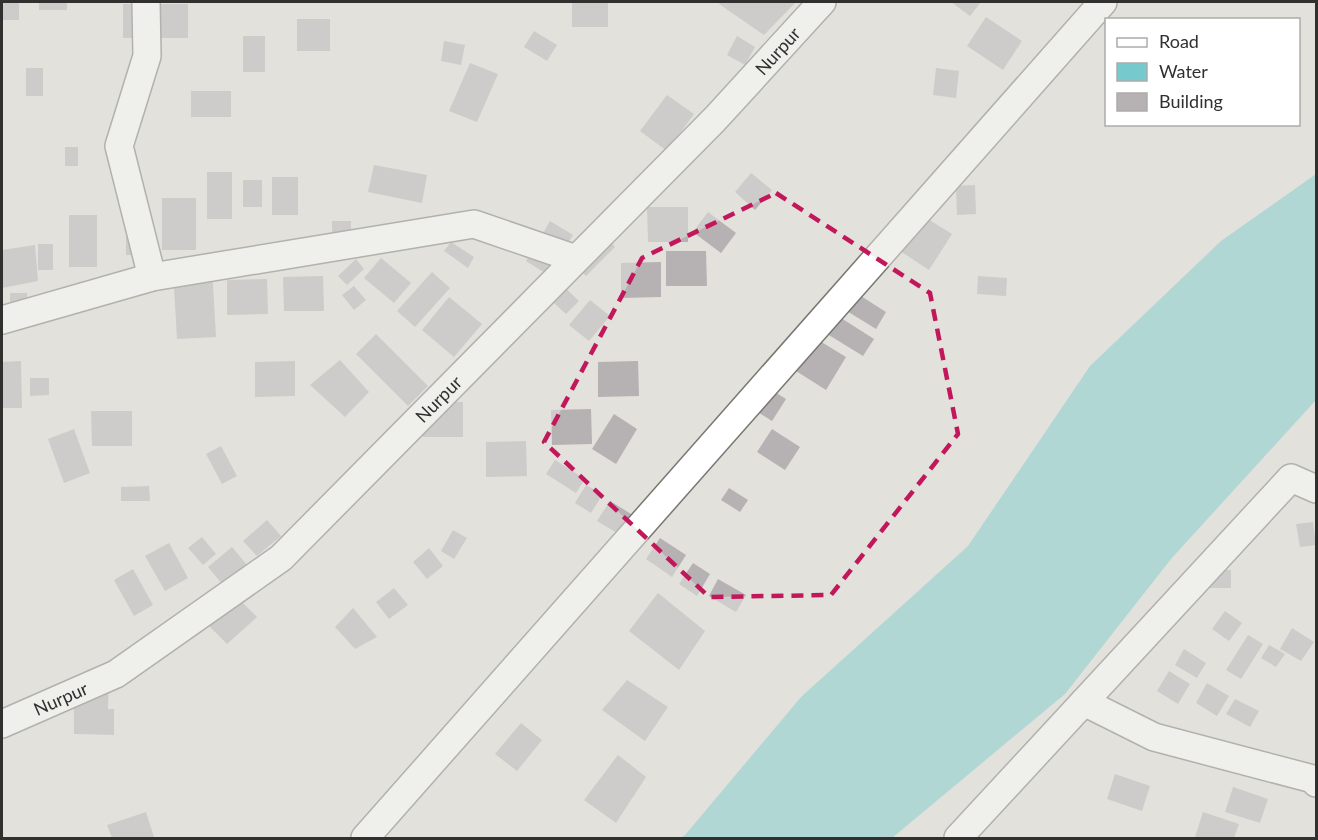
<svg xmlns="http://www.w3.org/2000/svg" width="1318" height="840" font-family="Lato,sans-serif">
<style>
.water{fill:#76c9cd}
.building{fill:#b6b1b3}
.lines{fill:none;stroke-linecap:round;stroke-linejoin:round}
.minor-casing{stroke:#787772;stroke-width:30}
.minor{stroke:#fff;stroke-width:27}
.marked{fill:none;stroke:#c2185b;stroke-width:4.5;stroke-dasharray:12 8;stroke-linejoin:round}
.labels{text-anchor:middle;dominant-baseline:central;stroke-width:4.5;stroke-linejoin:round;paint-order:stroke}
.street-label{font-size:18px;fill:#31302e;stroke:#fff}
</style>
<rect width="100%" height="100%" fill="#e2e1dc"/>
<!-- water -->
<polygon class="water" points="1316,174 1316,400 1171,559 1065,694 892,838 680,838 685,835 801,697 968,546 1090,366 1221,241"/>
<!-- building -->
<g class="building">
<rect x="2" y="2" width="17" height="18"/>
<rect x="39" y="2" width="28" height="8"/>
<rect x="572" y="2" width="36" height="25"/>
<polygon points="721,2 796,2 764,35 719,4"/>
<polygon points="951,2 981,2 970,16"/>
<rect x="123" y="4" width="65" height="34"/>
<polygon points="986,17 1022,41 1003,70 967,46"/>
<rect x="297" y="19" width="33" height="32"/>
<polygon points="534,31 557,45 547,61 524,47"/>
<rect x="243" y="36" width="22" height="36"/>
<polygon points="737,36 755,47 745,65 727,55"/>
<polygon points="444,41 465,45 461,65 441,61"/>
<polygon points="470,63 498,74 477,122 449,111"/>
<rect x="26" y="68" width="17" height="28"/>
<polygon points="936,68 959,71 956,98 933,95"/>
<rect x="191" y="91" width="40" height="26"/>
<polygon points="667,95 694,114 667,151 640,131"/>
<rect x="65" y="147" width="13" height="19"/>
<polygon points="374,165 427,175 422,203 368,192"/>
<rect x="207" y="172" width="25" height="47"/>
<polygon points="751,173 772,190 755,210 735,192"/>
<rect x="272" y="177" width="26" height="38"/>
<rect x="243" y="180" width="19" height="27"/>
<polygon points="975,185 976,214 957,215 956,186"/>
<rect x="162" y="198" width="34" height="52"/>
<polygon points="647,207 688,207 688,242 648,242"/>
<polygon points="708,212 736,233 721,253 693,232"/>
<rect x="69" y="215" width="28" height="52"/>
<polygon points="923,216 952,234 929,270 900,251"/>
<rect x="332" y="221" width="19" height="26"/>
<polygon points="550,221 573,235 565,248 542,235"/>
<rect x="126" y="231" width="23" height="24"/>
<polygon points="604,235 615,247 586,276 574,265"/>
<polygon points="539,240 559,252 545,273 526,261"/>
<polygon points="451,242 474,257 468,268 444,251"/>
<rect x="38" y="244" width="15" height="26"/>
<polygon points="35,245 38,281 2,288 2,250"/>
<polygon points="666,251 706,251 707,286 666,286"/>
<polygon points="381,258 411,283 394,303 364,278"/>
<polygon points="356,259 364,269 347,285 338,276"/>
<polygon points="661,262 661,297 621,298 621,263"/>
<polygon points="212,268 216,337 177,339 173,270"/>
<polygon points="432,272 450,288 415,327 397,311"/>
<polygon points="323,276 324,311 284,311 283,277"/>
<polygon points="978,276 1007,278 1006,296 977,294"/>
<polygon points="267,279 268,314 227,315 227,280"/>
<polygon points="557,280 579,301 566,314 544,294"/>
<polygon points="354,286 366,300 354,310 342,295"/>
<polygon points="853,291 886,312 876,329 842,308"/>
<polygon points="10,293 27,293 28,308 10,309"/>
<polygon points="449,297 482,324 454,357 422,330"/>
<polygon points="590,300 610,316 589,341 569,325"/>
<polygon points="830,311 874,339 863,356 819,329"/>
<polygon points="805,332 846,357 826,390 785,364"/>
<polygon points="376,334 428,386 408,406 356,354"/>
<polygon points="340,360 369,392 345,417 310,385"/>
<polygon points="21,361 22,408 2,408 2,362"/>
<polygon points="295,361 295,396 255,397 255,362"/>
<polygon points="638,361 639,396 598,397 598,362"/>
<polygon points="30,378 49,378 49,395 30,396"/>
<polygon points="762,384 786,399 772,421 748,406"/>
<polygon points="422,402 463,402 463,437 423,437"/>
<polygon points="591,409 592,444 552,445 551,410"/>
<polygon points="91,411 132,411 132,446 92,446"/>
<polygon points="614,414 637,429 616,464 592,449"/>
<polygon points="74,429 90,473 64,483 48,439"/>
<polygon points="772,429 800,447 785,470 757,452"/>
<polygon points="526,441 527,476 486,477 486,442"/>
<polygon points="221,446 237,476 222,484 206,454"/>
<polygon points="555,460 585,479 576,493 546,474"/>
<polygon points="586,485 603,494 591,513 575,503"/>
<polygon points="149,486 150,501 121,501 121,487"/>
<polygon points="729,488 748,500 740,512 721,500"/>
<polygon points="610,501 649,525 637,545 597,521"/>
<polygon points="267,520 281,536 257,556 243,541"/>
<polygon points="1313,522 1316,545 1300,547 1296,524"/>
<polygon points="453,530 467,538 454,559 441,551"/>
<polygon points="202,537 216,554 203,565 188,548"/>
<polygon points="660,538 686,555 672,577 646,559"/>
<polygon points="169,543 188,578 165,591 145,556"/>
<polygon points="232,547 252,571 228,591 208,567"/>
<polygon points="429,548 443,566 427,579 413,562"/>
<polygon points="693,563 710,574 697,596 679,584"/>
<polygon points="133,569 153,605 134,616 114,580"/>
<polygon points="1207,569 1231,570 1231,588 1207,588"/>
<polygon points="718,579 746,595 736,612 709,596"/>
<polygon points="394,588 408,605 389,619 376,602"/>
<polygon points="658,593 705,631 679,670 629,631"/>
<polygon points="238,598 257,617 227,644 209,626"/>
<polygon points="353,608 377,637 355,649 335,627"/>
<polygon points="1225,611 1242,623 1229,641 1212,629"/>
<polygon points="1292,628 1314,642 1301,661 1280,649"/>
<polygon points="1248,635 1263,644 1241,679 1226,670"/>
<polygon points="1269,645 1285,654 1276,667 1261,658"/>
<polygon points="1184,649 1206,663 1197,678 1175,665"/>
<polygon points="1169,671 1190,684 1178,704 1157,691"/>
<polygon points="627,680 668,707 645,741 602,710"/>
<polygon points="109,682 108,709 114,709 114,735 74,734 74,708 68,708"/>
<polygon points="1207,683 1229,696 1217,716 1196,703"/>
<polygon points="1235,699 1259,711 1250,727 1226,714"/>
<polygon points="521,723 542,740 517,771 495,754"/>
<polygon points="618,755 646,777 616,823 584,800"/>
<polygon points="1115,774 1150,786 1142,811 1107,799"/>
<polygon points="1233,787 1268,799 1260,823 1225,812"/>
<polygon points="146,812 154,837 150,838 112,838 107,825"/>
<polygon points="1203,812 1239,824 1234,838 1200,838 1195,837"/>
</g>
<g class="lines">
<!-- minor casing -->
<g class="minor-casing">
<g id="minor">
<polyline points="146,2 147,56 119,146 152,277"/>
<polyline points="2,320 152,277 474,224 576,259"/>
<polyline points="1084,702 1154,737 1313,779 1316,783"/>
<path id="s1" d="M2 724 116 674 281 558 715 119 822 2"/>
<polyline points="365,838 1103,2"/>
<polyline points="958,838 1291,478 1316,489"/>
</g>
</g>
<!-- minor -->
<use href="#minor" class="minor"/>
</g>
<!-- marked area -->
<path d="M0 0H1318V840H0ZM776 193 930 293 958 434 831 595 709 597 544 442 642 258Z" fill="#e2e1dc" fill-opacity=".55" fill-rule="evenodd"/>
<path class="marked" d="M776 193 930 293 958 434 831 595 709 597 544 442 642 258Z"/>
<g class="labels">
<!-- street labels -->
<g class="street-label">
<text stroke="none"><textPath href="#s1" startOffset="1036">Nurpur</textPath></text>
<text stroke="none"><textPath href="#s1" startOffset="550">Nurpur</textPath></text>
<text stroke="none"><textPath href="#s1" startOffset="64">Nurpur</textPath></text>
</g>
</g>
<!-- border -->
<rect width="1318" height="840" fill="none" stroke="#31302e" stroke-width="6"/>
<!-- legend -->
<rect x="1105" y="18" width="195" height="108" fill="#ffffff" stroke="#adacab" stroke-width="1.5"/>
<rect x="1117" y="38" width="30" height="9" fill="#ffffff" stroke="#adacab" stroke-width="1.5"/>
<text x="1159" y="48" font-size="18" fill="#31302e">Road</text>
<rect x="1117" y="63" width="30" height="18" fill="#76c9cd" stroke="#adacab" stroke-width="1.5"/>
<text x="1159" y="78" font-size="18" fill="#31302e">Water</text>
<rect x="1117" y="93" width="30" height="18" fill="#b6b1b3" stroke="#adacab" stroke-width="1.5"/>
<text x="1159" y="108" font-size="18" fill="#31302e">Building</text>
</svg>
